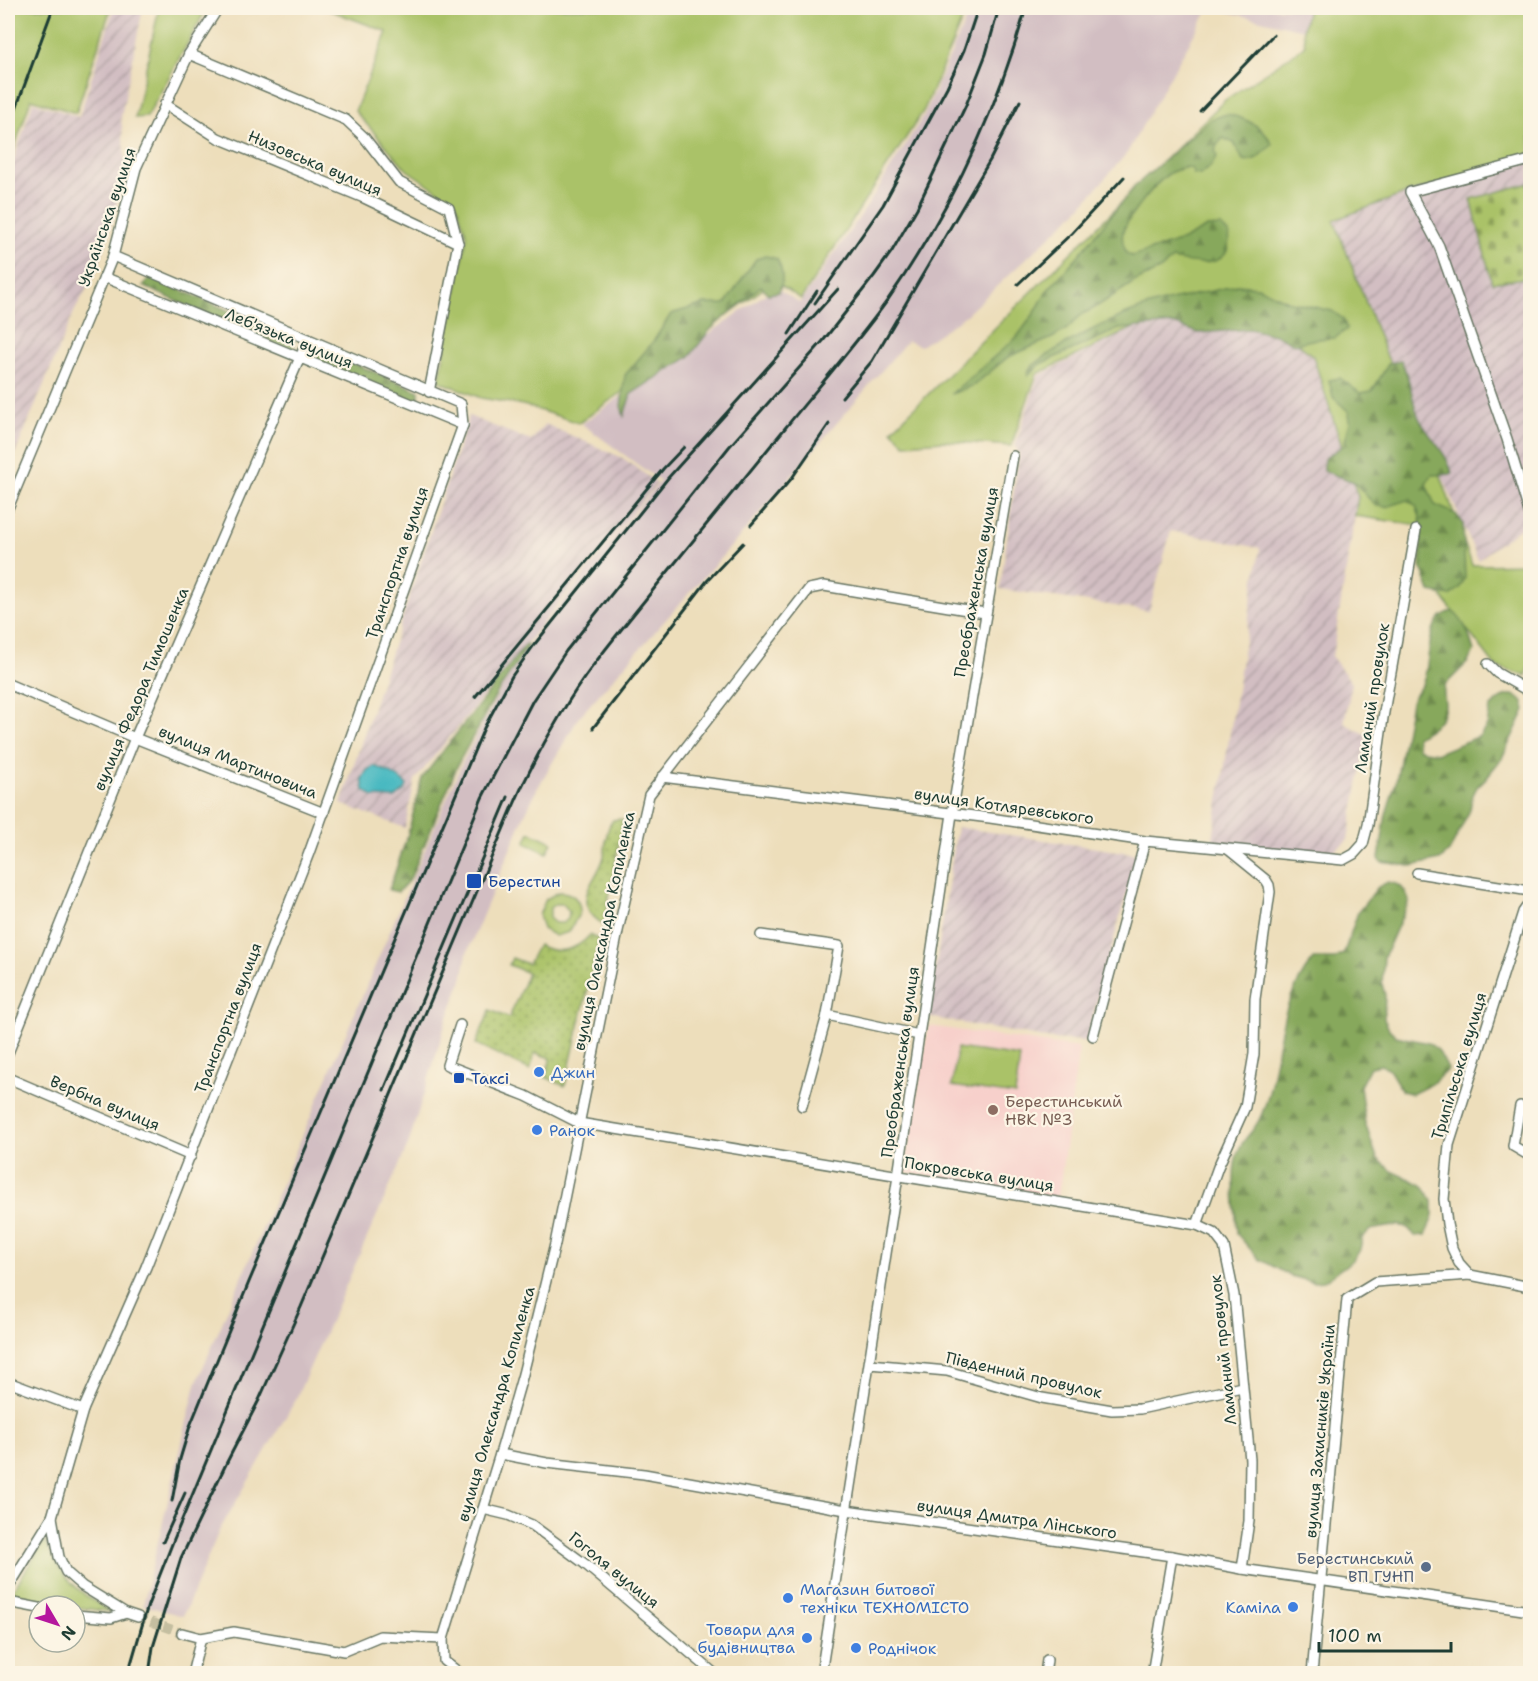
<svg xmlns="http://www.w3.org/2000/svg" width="1538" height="1681" font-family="'Shantell Sans',sans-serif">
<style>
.built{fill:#f7d0cb}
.industrial{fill:url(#industrial-furrows)}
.railway{fill:#d2bec2}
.grass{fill:#aac268;stroke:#64804e;stroke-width:1.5;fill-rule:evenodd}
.forest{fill:url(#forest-firs);stroke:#537248;stroke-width:1.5}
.cemetery{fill:url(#cemetery-stones);stroke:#64804e;stroke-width:1.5}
.park{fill:url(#park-dots);stroke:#64804e;stroke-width:1.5}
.water{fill:#4ab9c1;stroke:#347b7a;stroke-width:1.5}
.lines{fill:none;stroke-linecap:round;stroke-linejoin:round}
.minor-tunnel{stroke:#c4bea0;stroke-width:9;stroke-dasharray:9 4.5;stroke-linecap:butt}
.minor-casing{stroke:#677563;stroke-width:12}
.minor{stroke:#fff;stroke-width:9}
.rail{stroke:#1f3d34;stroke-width:3}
.transit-dot{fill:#1a4fb4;stroke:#fcf5e5;stroke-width:2}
.shop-dot{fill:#3f7fe0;stroke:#fcf5e5;stroke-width:2}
.education-dot{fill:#8d6e63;stroke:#fcf5e5;stroke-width:2}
.service-dot{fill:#5c6f8a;stroke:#fcf5e5;stroke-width:2}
.labels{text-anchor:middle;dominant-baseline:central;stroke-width:4.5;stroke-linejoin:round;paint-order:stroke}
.street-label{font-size:16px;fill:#1f3d34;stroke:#fcf5e5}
.transit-label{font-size:16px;fill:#164399;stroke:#fcf5e5;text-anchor:start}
.shop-label{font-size:16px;fill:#366cbe;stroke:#fcf5e5;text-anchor:start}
.education-label{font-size:16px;fill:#785e54;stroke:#fcf5e5;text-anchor:start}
.service-label{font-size:16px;fill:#4e5e75;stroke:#fcf5e5;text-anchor:end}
</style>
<defs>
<pattern id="industrial-furrows" width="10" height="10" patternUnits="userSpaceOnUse" patternTransform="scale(1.5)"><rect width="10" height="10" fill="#d2bec2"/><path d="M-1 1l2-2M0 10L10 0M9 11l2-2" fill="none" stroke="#aa9c9e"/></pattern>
<pattern id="forest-firs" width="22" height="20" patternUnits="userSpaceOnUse" patternTransform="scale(1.5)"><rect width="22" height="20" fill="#87a85c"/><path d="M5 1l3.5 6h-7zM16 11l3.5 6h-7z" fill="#6e8a4d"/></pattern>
<pattern id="cemetery-stones" width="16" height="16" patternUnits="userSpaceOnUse" patternTransform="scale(1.5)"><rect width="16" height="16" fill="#aac268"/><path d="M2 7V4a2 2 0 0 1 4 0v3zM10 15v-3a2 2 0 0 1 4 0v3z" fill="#8a9f56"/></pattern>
<pattern id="park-dots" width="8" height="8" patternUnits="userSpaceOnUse" patternTransform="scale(1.5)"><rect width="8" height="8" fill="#aac268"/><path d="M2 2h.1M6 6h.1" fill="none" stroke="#8a9f56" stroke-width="1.8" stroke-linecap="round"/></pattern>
</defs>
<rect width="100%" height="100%" fill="#fcf5e5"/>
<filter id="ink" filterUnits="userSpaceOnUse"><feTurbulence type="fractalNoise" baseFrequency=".0167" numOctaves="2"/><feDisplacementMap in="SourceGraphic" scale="12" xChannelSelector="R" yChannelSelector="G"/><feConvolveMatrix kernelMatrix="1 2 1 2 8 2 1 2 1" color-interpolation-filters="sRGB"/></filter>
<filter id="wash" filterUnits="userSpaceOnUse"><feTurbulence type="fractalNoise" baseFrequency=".008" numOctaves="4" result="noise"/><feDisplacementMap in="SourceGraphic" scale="24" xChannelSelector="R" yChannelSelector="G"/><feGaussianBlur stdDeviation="1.35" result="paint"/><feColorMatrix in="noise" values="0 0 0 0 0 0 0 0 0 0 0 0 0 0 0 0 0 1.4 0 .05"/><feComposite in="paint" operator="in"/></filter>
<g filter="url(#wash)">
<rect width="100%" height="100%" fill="#eddebb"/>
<!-- built -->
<polygon class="built" points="929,1026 1079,1048 1058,1198 904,1172"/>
<!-- industrial -->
<g class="industrial">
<polygon points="114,8 143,8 121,117 126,169 99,266 74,312 8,471 8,177 33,102 79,117"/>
<polygon points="1530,160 1530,183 1471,199 1492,283 1530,277 1530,492 1510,446 1530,520 1478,560 1435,459 1385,352 1333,220 1410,192"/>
<polygon points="1150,320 1276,326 1313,356 1358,497 1332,657 1352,683 1344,723 1367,735 1348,840 1330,854 1212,844 1260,548 1171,531 1149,611 1000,589 1019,454 1015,446 1038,376"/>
<polygon points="469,416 531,441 545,424 623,458 657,483 415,780 405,828 341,804"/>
<polygon points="957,827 1137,854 1086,1041 1051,1039 928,1017"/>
</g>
<!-- railway -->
<g class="railway">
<polygon points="971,8 1209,8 1127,153 1078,210 966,315 921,346 907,341 742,534 579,717 537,789 522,821 467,953 462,980 446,1022 408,1145 295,1401 219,1531 183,1616 143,1605 196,1384 462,763 498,694 535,636 660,481 582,424 775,287 800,303 867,206 925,113"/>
<polygon points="1211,8 1308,8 1303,30"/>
</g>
<!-- grass -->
<g class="grass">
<polygon points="8,8 111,8 76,113 31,99 8,167"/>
<polygon points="159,8 207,8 147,117 135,118"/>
<polygon points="324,8 967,8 924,110 801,299 774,281 579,423 523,405 481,398 439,381 467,236 456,203 407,170 355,111 387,32"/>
<polygon points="1308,8 1530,8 1530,160 1410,192 1334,220 1385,352 1435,459 1472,565 1530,564 1530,664 1526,676 1495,666 1420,568 1417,525 1355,516 1358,497 1313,356 1276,326 1150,320 1037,374 1011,446 943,441 905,444 892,430 1225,100 1305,46 1303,30"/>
<polygon points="530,832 552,842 547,853 525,843"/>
<path d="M559 892C572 892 580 899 580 912L569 932 555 936 543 929 539 915 546 899ZM555 904H563L569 911 568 919 563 923H555L550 919V908Z"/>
<polygon points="957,1048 1020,1057 1015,1095 952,1086"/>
<path d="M45 1540C59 1574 79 1595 112 1612L8 1598Z"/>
</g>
<!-- forest -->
<g class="forest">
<path d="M1227 114C1245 118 1264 127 1272 144 1263 153 1256 163 1243 160L1234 143 1223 138C1217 145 1213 148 1217 157L1210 167 1200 175 1194 174 1192 169 1187 167C1182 169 1175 170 1170 173 1157 181 1127 218 1123 232 1121 240 1124 247 1127 254L1132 256 1183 240 1207 227 1221 226 1229 234C1228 238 1229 244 1228 248 1221 270 1188 262 1172 259L1161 269 1134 282 1093 309 1082 314 1066 330 1052 338 1008 357 974 385 951 394 1017 337 1036 311 1046 292 1078 256 1135 186 1211 119Z"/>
<path d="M766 256 777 259C783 271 784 279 779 292L768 294 761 286 710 330 689 357 631 394 624 416 621 406 625 375 653 342 671 314 704 304H725L756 259Z"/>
<polygon points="151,277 295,339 293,350 274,345 143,286"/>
<path d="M1237 285 1258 287 1287 301 1332 311 1343 319 1347 329 1335 338 1316 339 1294 344 1279 336 1250 329 1199 333 1173 324 1119 329 1040 364 1028 376 1029 369C1056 345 1120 314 1156 304 1182 297 1210 292 1237 285Z"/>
<polygon points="310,345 419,391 419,397 415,402 305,355"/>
<path d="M1401 361C1411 378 1411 398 1418 416 1427 436 1447 451 1452 474L1432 475 1426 484 1435 505 1456 514 1463 523 1465 578 1460 588 1450 596 1430 592 1423 572 1420 517 1416 506 1407 500 1387 507 1376 506 1354 482 1324 471V459L1344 445 1350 422 1349 412 1333 397 1329 380 1340 378 1360 393 1372 391 1389 363Z"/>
<path d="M1452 611C1465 620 1470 637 1474 651L1468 662 1445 685C1442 692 1445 697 1445 705 1445 721 1428 731 1416 737L1418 748 1424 751 1438 753 1480 736 1487 726 1490 708C1498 701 1507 690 1517 697 1523 701 1524 703 1525 710L1502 758 1486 778 1477 787 1472 797 1470 810 1449 852 1440 860 1411 866 1381 862 1379 858 1386 814 1396 782 1411 702C1414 695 1420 689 1423 682 1432 661 1424 617 1452 611Z"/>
<polygon points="526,644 528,646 497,693 459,762 410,879 398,892 389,890 408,834 422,778"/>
<path d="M1388 882C1401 884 1405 889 1409 901L1384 957 1382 984 1385 995 1384 1019 1389 1029 1396 1036 1428 1043 1438 1050 1448 1069 1432 1084 1412 1094 1402 1091 1390 1071 1381 1065 1370 1067 1360 1086 1365 1123 1377 1158 1392 1171 1422 1185 1433 1201V1215L1426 1235 1415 1236 1408 1228 1398 1225 1370 1230 1362 1238 1360 1250 1353 1260 1324 1281 1313 1282 1291 1276 1259 1259 1237 1234C1236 1212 1232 1186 1235 1164 1239 1139 1249 1139 1259 1120 1276 1086 1275 1044 1287 1008 1293 990 1302 974 1313 959H1335L1344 953 1358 912 1378 887Z"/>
</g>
<!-- cemetery -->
<polygon class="cemetery" points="1530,183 1530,277 1492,283 1471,199"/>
<!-- park -->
<g class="park">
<path d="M619 819 623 820 604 925C569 902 594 885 603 860 607 847 604 831 613 820Z"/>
<path d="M590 935 599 940 565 1086 545 1077 551 1058 535 1053 530 1070 476 1044 490 1010 509 1018 528 973 509 965 512 958 528 964 538 945C557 955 576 951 590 935Z"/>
</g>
<!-- water -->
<path class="water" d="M374 766C387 771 397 775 407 785L405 790 395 798 373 797 364 790 362 779 367 770Z"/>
</g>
<g filter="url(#ink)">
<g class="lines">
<!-- minor-tunnel -->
<polyline class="minor-tunnel" points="138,1617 182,1633"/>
<!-- minor casing -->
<g class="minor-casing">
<g id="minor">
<polyline points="189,54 346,120 364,137 399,182 449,208 458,243 429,392"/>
<polyline points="165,104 218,138 364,198 458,243"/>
<polyline points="1530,160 1410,192 1439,246 1507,439 1530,515"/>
<polyline points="113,256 461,404 463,425 309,853 146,1267 83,1410 52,1517 59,1557 66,1572 82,1586 126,1613"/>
<polyline points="104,277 463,425"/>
<polyline points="8,508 113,256 136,168 189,54 218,8"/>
<polyline points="1488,664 1497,673 1530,692"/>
<polyline points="8,684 135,738 324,813"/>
<polyline points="662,777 990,818 1145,841 1343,860 1354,854 1363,844 1368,825 1383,718 1416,530"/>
<polyline points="1417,873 1530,891"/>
<polyline points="761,935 839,946 827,1015 802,1106"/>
<polyline points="827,1015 919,1035"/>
<polyline points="460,1025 447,1065 526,1096 579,1123 1197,1225 1214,1233 1224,1246 1234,1295 1250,1460 1249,1521 1242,1569"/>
<polyline points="1093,1036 1145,841"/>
<polyline points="8,1053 135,738 308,339"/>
<polyline points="8,1078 191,1156"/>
<polyline points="1520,1106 1513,1146 1530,1156"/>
<polyline points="1197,1225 1218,1167 1245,1107 1254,1054 1255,999 1270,892 1269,885 1266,880 1229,850"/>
<polyline points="1470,1275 1459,1263 1452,1248 1447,1224 1444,1199 1449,1145 1523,912 1530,902"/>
<polyline points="870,1364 947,1371 1042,1398 1112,1410 1140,1409 1242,1387"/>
<polyline points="8,1382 83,1410"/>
<polyline points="500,1454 547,1463 644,1474 846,1510 1172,1556 1242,1569 1530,1611"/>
<polyline points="483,1509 508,1515 532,1525 585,1564 715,1674"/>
<polyline points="8,1588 52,1517"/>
<polyline points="8,1602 39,1608"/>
<polyline points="75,1615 111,1618 126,1613 138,1617"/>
<polyline points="182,1633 201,1638 234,1632 344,1651 380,1636 443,1639"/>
<polyline points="192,1674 201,1638"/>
<polyline points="461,1674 444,1661 443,1639 503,1444 523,1374 555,1244 618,931 649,795 809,589 824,586 985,613"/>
<polyline points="821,1674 898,1176 952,814 1013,456"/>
<polyline points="1045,1674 1047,1660"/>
<polyline points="1152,1674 1172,1556"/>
<polyline points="1312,1674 1347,1299 1375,1282 1470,1275 1530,1287"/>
</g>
</g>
<!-- minor -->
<use href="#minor" class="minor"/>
<!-- rail -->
<g class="rail">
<polyline points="1200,111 1273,35"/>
<polyline points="8,130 53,8"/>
<polyline points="1018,284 1072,233 1124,177"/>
<polyline points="815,303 883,205 947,87 964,50 978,8"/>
<polyline points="789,334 817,291"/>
<polyline points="842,397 872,361 990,160 1020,101"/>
<polyline points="751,525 792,478 829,424"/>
<polyline points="475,697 663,469 684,447"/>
<polyline points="593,728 707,581 743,543"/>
<polyline points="384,1090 508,797"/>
<polyline points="172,1501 180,1459 190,1426 249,1282 484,728 512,676 534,645 668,478 838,289"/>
<polyline points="163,1542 185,1493"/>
<polyline points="128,1674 148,1605 174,1539 482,798 533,700 566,651 729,447 823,341 874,276 892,251 917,208 966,105 986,54 999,8"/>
<path d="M149 1674 153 1647 181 1558 227 1462 259 1400 301 1307 508 818C523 782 541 747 561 714 588 667 624 627 657 585 700 532 743 479 786 427 820 385 856 344 887 301 950 211 996 113 1026 8"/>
</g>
</g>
</g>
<!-- markers -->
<g class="transit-dot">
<rect x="466" y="873" width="16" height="16" rx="3"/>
<rect x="453" y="1072" width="12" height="12" rx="3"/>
</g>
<g class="shop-dot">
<circle cx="539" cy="1072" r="6"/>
<circle cx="537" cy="1130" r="6"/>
<circle cx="788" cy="1598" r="6"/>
<circle cx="1293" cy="1607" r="6"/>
<circle cx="807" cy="1638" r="6"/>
<circle cx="856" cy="1648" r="6"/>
</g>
<circle class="education-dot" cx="993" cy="1110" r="6"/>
<circle class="service-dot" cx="1426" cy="1567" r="6"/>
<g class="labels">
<!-- street labels -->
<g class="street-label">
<text transform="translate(315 163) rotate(23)">Низовська вулиця</text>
<text transform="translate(107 217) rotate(-71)">Українська вулиця</text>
<text transform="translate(289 338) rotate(22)">Леб'язька вулиця</text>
<text transform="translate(397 563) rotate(-71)">Транспортна вулиця</text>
<text transform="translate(976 582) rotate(-80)">Преображенська вулиця</text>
<text transform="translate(141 689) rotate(-67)">вулиця Федора Тимошенка</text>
<text transform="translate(1372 698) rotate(-81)">Ламаний провулок</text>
<text transform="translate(238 762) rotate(22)">вулиця Мартиновича</text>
<text transform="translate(1004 806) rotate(8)">вулиця Котляревського</text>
<text transform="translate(604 931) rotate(-78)">вулиця Олександра Копиленка</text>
<text transform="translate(228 1018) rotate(-69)">Транспортна вулиця</text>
<text transform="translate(900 1062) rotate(-82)">Преображенська вулиця</text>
<text transform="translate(1459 1066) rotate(-73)">Трипільська вулиця</text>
<text transform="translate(105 1103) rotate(23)">Вербна вулиця</text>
<text transform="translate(979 1174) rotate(9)">Покровська вулиця</text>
<text transform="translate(1223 1350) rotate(-96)">Ламаний провулок</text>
<text transform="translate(1024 1375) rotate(13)">Південний провулок</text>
<text transform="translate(496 1404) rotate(-74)">вулиця Олександра Копиленка</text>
<text transform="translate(1320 1431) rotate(-85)">вулиця Захисників України</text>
<text transform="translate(1017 1519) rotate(8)">вулиця Дмитра Лінського</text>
<text transform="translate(614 1570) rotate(39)">Гоголя вулиця</text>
</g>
<!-- transit labels -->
<g class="transit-label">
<text x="488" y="881">Берестин</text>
<text x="471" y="1078">Таксі</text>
</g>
<!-- shop labels -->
<g class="shop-label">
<text x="551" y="1072">Джин</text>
<text x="549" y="1130">Ранок</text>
<text x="800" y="1589">Магазин битової<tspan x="800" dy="18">техніки ТЕХНОМІСТО</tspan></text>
<text x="1281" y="1607" text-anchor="end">Каміла</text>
<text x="795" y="1629" text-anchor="end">Товари для<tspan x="795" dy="18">будівництва</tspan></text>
<text x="868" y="1648">Роднічок</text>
</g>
<!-- education labels -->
<g class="education-label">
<text x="1005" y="1101">Берестинський<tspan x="1005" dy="18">НВК №3</tspan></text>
</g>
<!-- service labels -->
<g class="service-label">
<text x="1414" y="1558">Берестинський<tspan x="1414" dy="18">ВП ГУНП</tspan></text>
</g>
</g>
<!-- margin -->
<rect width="1538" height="1681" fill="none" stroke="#fcf5e5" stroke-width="30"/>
<!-- north arrow -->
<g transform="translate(57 1624) rotate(129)"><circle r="28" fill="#fcf5e5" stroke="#a4ab9e" stroke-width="1.5"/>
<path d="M0-4.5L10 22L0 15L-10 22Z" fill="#b5179e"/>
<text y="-9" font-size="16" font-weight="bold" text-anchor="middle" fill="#1f3d34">N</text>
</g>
<!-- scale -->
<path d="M1319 1642v9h132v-9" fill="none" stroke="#1f3d34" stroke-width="3"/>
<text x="1328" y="1642" font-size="18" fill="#1f3d34" stroke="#fcf5e5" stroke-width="4.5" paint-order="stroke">100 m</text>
</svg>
